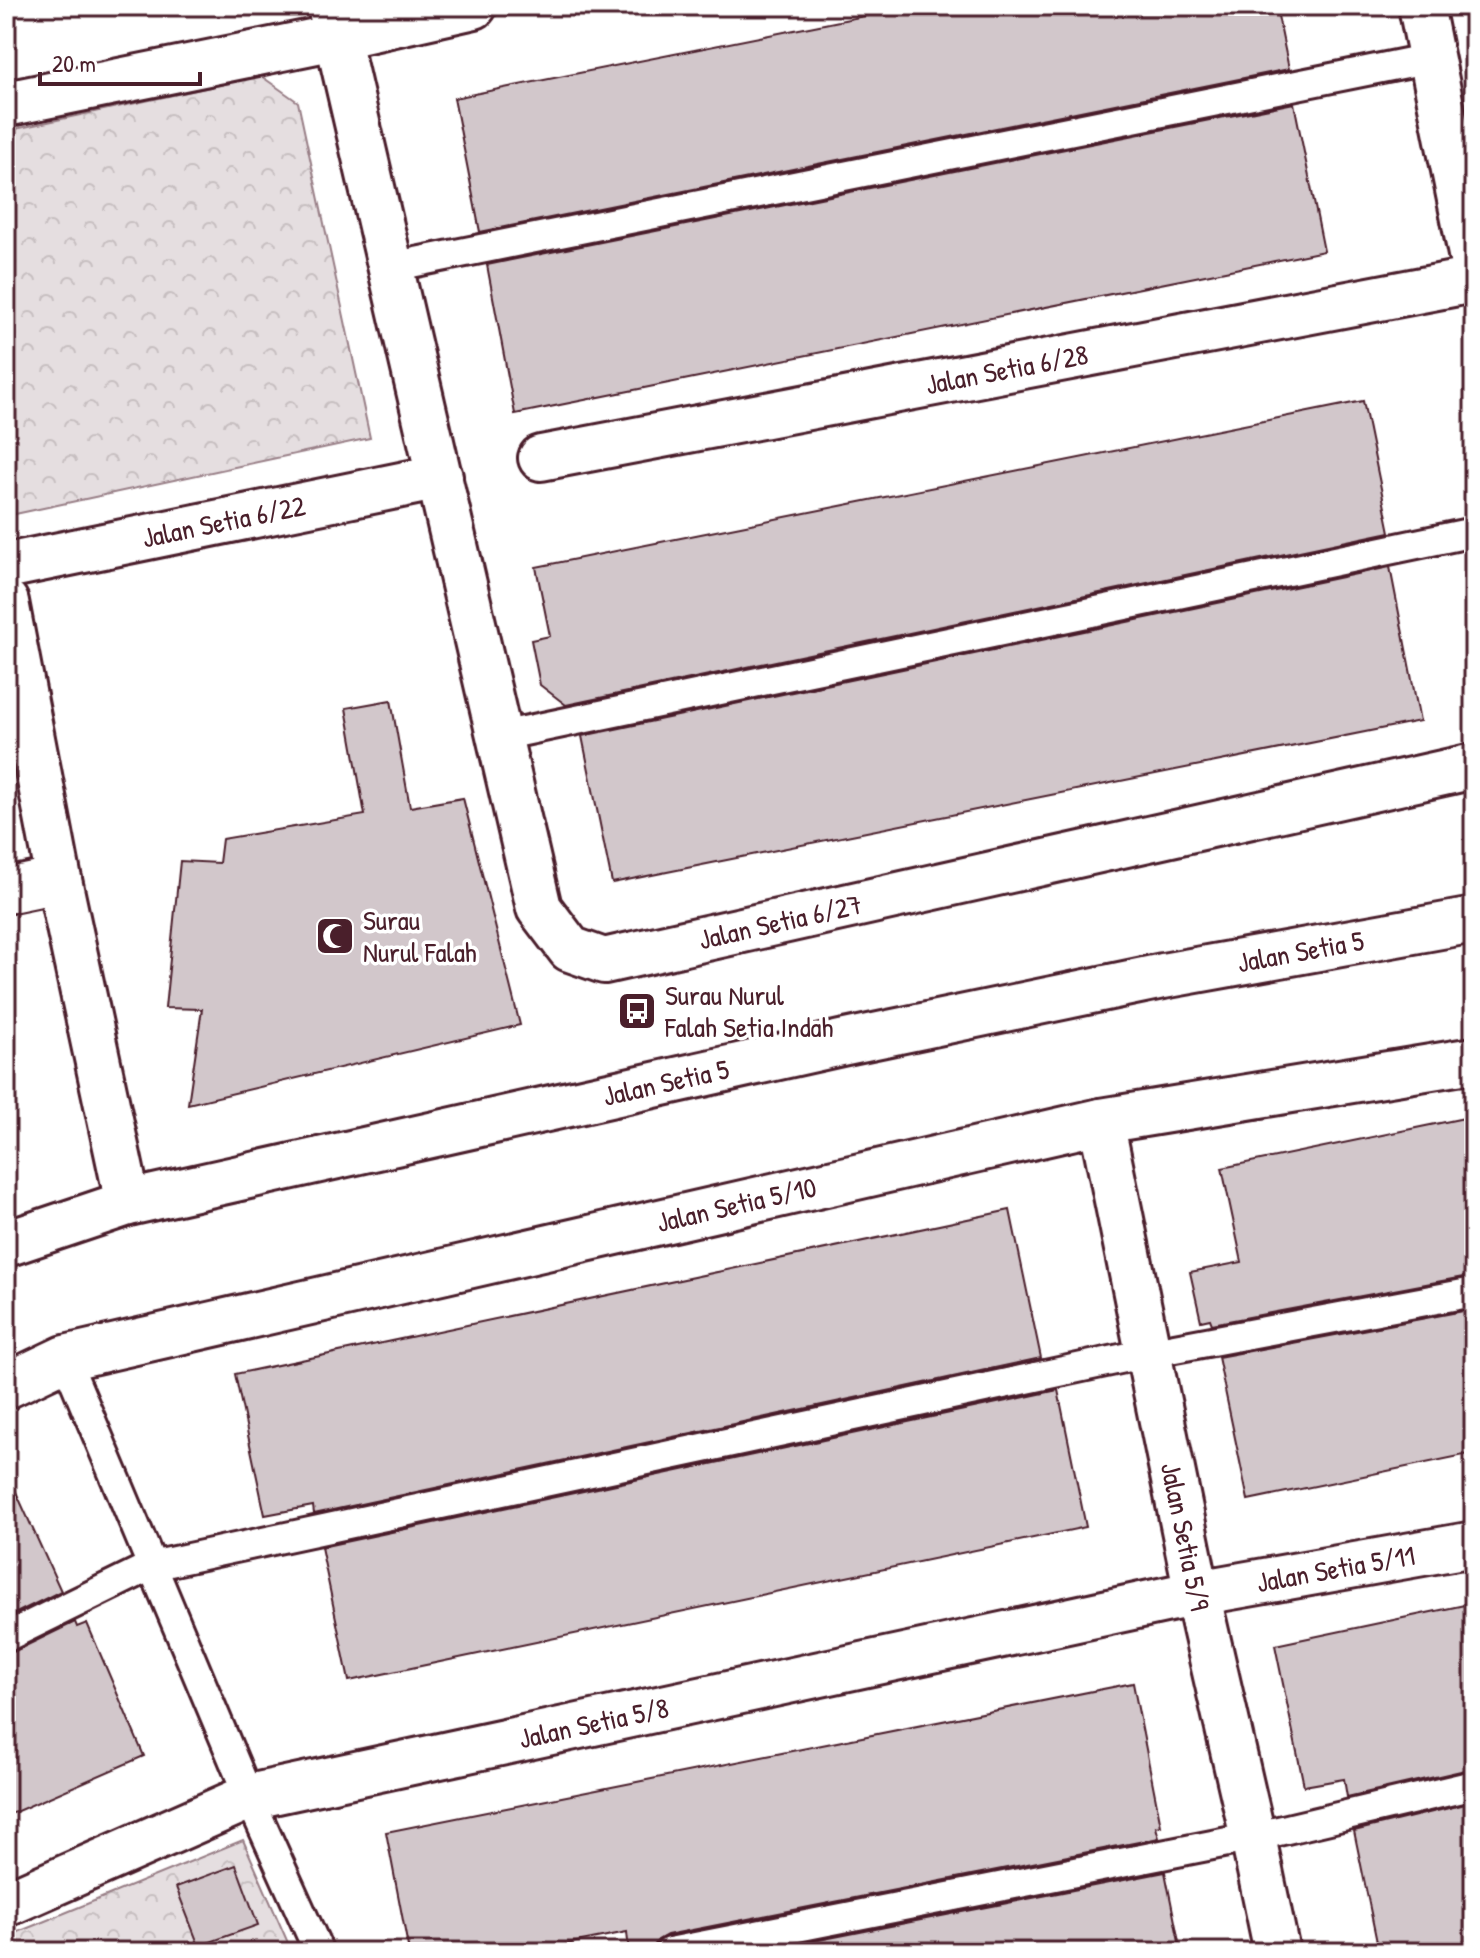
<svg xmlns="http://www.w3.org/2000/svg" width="1480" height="1958" font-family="'Patrick Hand',sans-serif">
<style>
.grass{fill:url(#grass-dots);stroke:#987e86;stroke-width:2}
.park{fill:url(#park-crowns);stroke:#987e86;stroke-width:2}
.building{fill:#d2c7cb;stroke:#4a1f2b;stroke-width:2}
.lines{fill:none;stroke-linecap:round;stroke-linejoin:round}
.lane-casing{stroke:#4a1f2b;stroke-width:34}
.street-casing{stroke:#4a1f2b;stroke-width:50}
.secondary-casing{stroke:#4a1f2b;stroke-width:50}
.lane{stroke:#fff;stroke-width:28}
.street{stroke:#fff;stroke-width:44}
.secondary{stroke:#fff;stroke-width:44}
.labels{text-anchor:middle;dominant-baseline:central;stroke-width:7;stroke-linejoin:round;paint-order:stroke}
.street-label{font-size:28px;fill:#4a1f2b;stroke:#fff}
.poi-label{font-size:28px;fill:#4a1f2b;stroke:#fff;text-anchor:start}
</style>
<defs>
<pattern id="grass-dots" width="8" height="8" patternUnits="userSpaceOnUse" patternTransform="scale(2)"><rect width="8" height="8" fill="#e5dee0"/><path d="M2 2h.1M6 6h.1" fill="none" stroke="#c6bec0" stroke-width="1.8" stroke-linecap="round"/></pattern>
<pattern id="park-crowns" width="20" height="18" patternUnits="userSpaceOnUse" patternTransform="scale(2)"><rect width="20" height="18" fill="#e5dee0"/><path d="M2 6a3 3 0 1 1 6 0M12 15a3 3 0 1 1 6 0" fill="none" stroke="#c6bec0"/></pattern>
</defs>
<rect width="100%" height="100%" fill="#fff"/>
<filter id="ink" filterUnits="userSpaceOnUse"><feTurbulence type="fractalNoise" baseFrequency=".0125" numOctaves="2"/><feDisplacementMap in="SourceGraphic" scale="16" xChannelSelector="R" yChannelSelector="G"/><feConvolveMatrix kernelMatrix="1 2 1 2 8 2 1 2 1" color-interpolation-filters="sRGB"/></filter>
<g filter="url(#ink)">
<!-- grass -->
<polygon class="grass" points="1461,6 1474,6 1474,71"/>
<!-- park -->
<g class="park">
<polygon points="261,76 298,102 370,438 6,516 6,131"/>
<polygon points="243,1840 292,1952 6,1952 6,1937"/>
</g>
<!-- building -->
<g class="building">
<polygon points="914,6 1276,6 1289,69 480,232 454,98"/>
<polygon points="1294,103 1324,251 515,414 487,265"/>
<polygon points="1363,401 1390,532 566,705 540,685 531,640 550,636 536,567"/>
<polygon points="1390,567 1420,721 612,883 582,736"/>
<polygon points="391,700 410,807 463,798 520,1025 188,1104 202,1009 165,1008 180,861 219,863 222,839 365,815 346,708"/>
<polygon points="1474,1116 1474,1275 1212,1324 1210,1319 1201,1321 1190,1272 1242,1262 1222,1168"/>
<polygon points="1010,1210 1041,1358 314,1514 313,1506 265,1515 235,1374"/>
<polygon points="1474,1309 1474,1453 1248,1500 1218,1357"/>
<polygon points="1058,1390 1086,1527 349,1681 321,1547"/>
<polygon points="6,1470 61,1591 6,1618"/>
<polygon points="1474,1603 1474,1768 1347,1797 1344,1779 1304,1786 1275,1645"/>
<polygon points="75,1622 77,1627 87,1623 144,1756 6,1816 6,1654 13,1652"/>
<polygon points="1133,1683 1161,1826 1156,1827 1159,1838 667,1935 658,1940 654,1946 653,1952 629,1952 627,1932 526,1952 409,1952 386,1832"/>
<polygon points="1474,1802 1474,1952 1379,1952 1354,1831"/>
<polygon points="236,1865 258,1925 199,1946 176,1887"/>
<polygon points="1165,1872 1181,1952 758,1952"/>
</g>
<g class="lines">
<!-- lane casing -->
<g class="lane-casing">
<g id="lane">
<polyline points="391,267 1431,58"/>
<polyline points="500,736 1474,532"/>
<polyline points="65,1358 249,1797 319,1952"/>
<polyline points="6,1637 151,1566 1148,1353 1474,1292"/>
<polyline points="670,1952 1253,1837 1474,1785"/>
</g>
</g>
<!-- street casing -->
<g class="street-casing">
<g id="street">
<path id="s1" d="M330 6 539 908 570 949 604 961 1474 766"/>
<polyline points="1421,6 1474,269"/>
<polyline points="6,104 336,37 474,6"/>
<path id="s2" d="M541 458 1474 280"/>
<path id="s3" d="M6 566 440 477"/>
<polyline points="6,602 59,880 128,1203"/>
<polyline points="6,891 59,880"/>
<path id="s4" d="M1101 1121 1197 1593 1253 1837 1277 1952"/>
<path id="s5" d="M6 1386 65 1358 1101 1121 1474 1060"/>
<path id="s6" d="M6 1904 249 1797 1197 1593 1474 1544"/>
</g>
</g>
<!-- secondary casing -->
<g class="secondary-casing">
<g id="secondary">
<path id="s7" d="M6 1244 128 1203 841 1043 1163 976 1474 920"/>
</g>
</g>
<!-- lane -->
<use href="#lane" class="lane"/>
<!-- street -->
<use href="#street" class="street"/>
<!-- secondary -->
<use href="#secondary" class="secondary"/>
</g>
</g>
<!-- icons -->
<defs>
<g id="mosque-square" transform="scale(2)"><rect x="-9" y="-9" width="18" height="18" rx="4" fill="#4a1f2b" stroke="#fff"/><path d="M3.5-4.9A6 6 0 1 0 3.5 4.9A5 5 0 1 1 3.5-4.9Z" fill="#fff"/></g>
<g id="bus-square" transform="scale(2)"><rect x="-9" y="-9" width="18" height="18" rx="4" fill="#4a1f2b" stroke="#fff"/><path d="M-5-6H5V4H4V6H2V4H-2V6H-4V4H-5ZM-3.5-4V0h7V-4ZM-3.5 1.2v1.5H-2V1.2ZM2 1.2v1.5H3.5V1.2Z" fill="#fff"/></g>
</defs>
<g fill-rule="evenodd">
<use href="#mosque-square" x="335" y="936"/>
<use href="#bus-square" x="637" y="1011"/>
</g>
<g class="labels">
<!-- street labels -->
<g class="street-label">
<text stroke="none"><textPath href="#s2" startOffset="474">Jalan Setia 6/28</textPath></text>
<text stroke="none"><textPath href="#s3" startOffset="222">Jalan Setia 6/22</textPath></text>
<text stroke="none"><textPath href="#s1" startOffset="1194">Jalan Setia 6/27</textPath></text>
<text stroke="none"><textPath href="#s7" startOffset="1328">Jalan Setia 5</textPath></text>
<text stroke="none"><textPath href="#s7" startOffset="680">Jalan Setia 5</textPath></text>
<text stroke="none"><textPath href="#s5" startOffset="754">Jalan Setia 5/10</textPath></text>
<text stroke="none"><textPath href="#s4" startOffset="424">Jalan Setia 5/9</textPath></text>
<text stroke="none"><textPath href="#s6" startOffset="1376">Jalan Setia 5/11</textPath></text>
<text stroke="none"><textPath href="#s6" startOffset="618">Jalan Setia 5/8</textPath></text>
</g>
<!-- poi labels -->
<g class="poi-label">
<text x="363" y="920">Surau<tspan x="363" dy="32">Nurul Falah</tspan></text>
<text x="665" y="995">Surau Nurul<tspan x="665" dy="32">Falah Setia Indah</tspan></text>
</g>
</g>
<!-- margin -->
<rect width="1480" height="1958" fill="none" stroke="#fff" stroke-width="32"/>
<rect x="16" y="16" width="1448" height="1926" fill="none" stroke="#4a1f2b" stroke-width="3" filter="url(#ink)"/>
<!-- scale -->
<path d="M40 72v12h160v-12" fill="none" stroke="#4a1f2b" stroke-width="4"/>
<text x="52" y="72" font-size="24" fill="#4a1f2b" stroke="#ffffff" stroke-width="6" paint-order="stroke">20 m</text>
</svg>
